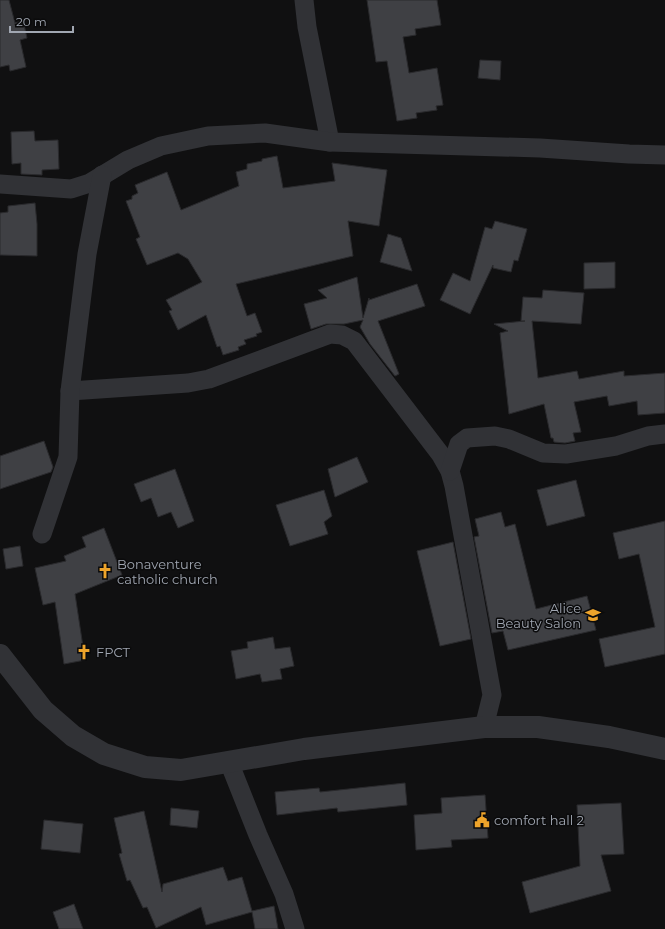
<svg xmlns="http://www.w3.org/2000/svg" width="665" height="929" font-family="Montserrat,sans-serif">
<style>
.building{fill:#3f4044;stroke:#2a2a2d}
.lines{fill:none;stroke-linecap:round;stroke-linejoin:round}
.minor{stroke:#313236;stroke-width:19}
.tertiary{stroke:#313236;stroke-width:22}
.labels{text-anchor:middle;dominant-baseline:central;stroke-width:3;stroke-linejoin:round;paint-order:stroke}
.poi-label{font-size:13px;fill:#a1a7b2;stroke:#0b0b0c;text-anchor:start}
</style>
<rect width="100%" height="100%" fill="#101011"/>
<!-- building -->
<g class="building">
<polygon points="0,0 9,0 15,23 23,20 27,38 20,40 26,67 10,71 9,65 0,67"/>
<polygon points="367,0 437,0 441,25 415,29 416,35 403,37 409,73 437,68 443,105 436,106 437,110 416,113 417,118 397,121 387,61 376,62"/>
<polygon points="480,60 501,61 500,80 478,78"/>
<polygon points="34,131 35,141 58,140 59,169 42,170 42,175 21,174 21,163 12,164 11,132"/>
<polygon points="277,156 283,188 335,181 332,163 387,170 379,226 348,221 353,256 236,284 247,316 255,313 262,332 256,334 257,336 244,340 246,344 238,347 239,350 223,355 220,346 217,347 206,315 178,330 169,311 172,310 166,300 202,282 188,259 178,253 147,265 136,239 140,237 126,201 132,199 132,196 138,193 135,185 167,172 181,210 239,186 236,172 247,169 247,164 262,161 262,159"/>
<polygon points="35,203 37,224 37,256 0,255 0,213 8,212 8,206"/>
<polygon points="495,221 527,229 518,261 514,260 511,272 493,268 493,265 470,314 440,300 453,273 470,281 485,227 492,229"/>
<polygon points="388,234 401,238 412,271 380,262"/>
<polygon points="615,262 615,288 584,289 584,263"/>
<polygon points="357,277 363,318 369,298 369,300 417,284 425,306 378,321 399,374 395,376 370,344 360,327 363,320 344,324 326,324 311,329 304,304 327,298 318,290"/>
<polygon points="543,290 584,293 581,324 532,321 538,378 577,371 579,379 624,371 624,376 665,373 665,413 638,415 637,401 609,406 607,396 574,402 581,432 573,433 575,441 565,443 554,442 553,438 551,438 544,404 509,414 500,333 508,331 494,324 525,321 521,321 523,297 542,298"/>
<polygon points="44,441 53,467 51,472 0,489 0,456"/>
<polygon points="357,457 368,482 335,497 328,469"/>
<polygon points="175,469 194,521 178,528 171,512 158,517 151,498 141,502 134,484"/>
<polygon points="576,480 585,516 547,526 537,490"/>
<polygon points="324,490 332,516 324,522 328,534 290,546 276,505"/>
<polygon points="501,512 505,527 515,524 536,609 587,596 596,630 508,650 503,631 492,633 474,537 479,536 475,519"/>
<polygon points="665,521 665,654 605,667 599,639 655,627 639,554 619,559 613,533"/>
<polygon points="104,528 122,575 75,594 85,660 64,664 55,602 43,605 35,568 66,561 64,556 86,547 82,537"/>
<polygon points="453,542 471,639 440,646 417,551"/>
<polygon points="20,546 23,566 6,569 3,549"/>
<polygon points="273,637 275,649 290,647 294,666 280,669 282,679 262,682 260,674 236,679 231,651 248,648 247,642"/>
<polygon points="405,783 407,805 338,812 337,808 277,815 275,792 319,788 320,792"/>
<polygon points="485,795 488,838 451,840 452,847 416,850 414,815 442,813 441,798"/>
<polygon points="621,803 624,854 601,855 611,891 530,913 522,882 580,866 577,805"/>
<polygon points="171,808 199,811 197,828 170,825"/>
<polygon points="144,811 162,892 163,884 223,867 228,881 242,877 252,911 274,906 278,929 255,929 252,912 206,925 201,907 156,928 147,907 143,908 130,880 127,881 119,854 122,853 114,818"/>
<polygon points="44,820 83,824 80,853 41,849"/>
<polygon points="74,904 83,929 59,929 53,912"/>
</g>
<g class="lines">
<!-- minor -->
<g class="minor">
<polyline points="304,0 307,27 330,142"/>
<polyline points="0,184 71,189 90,183 128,160 161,146 208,136 265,133 330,142 540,148 629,154 665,155"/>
<polyline points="70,391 188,383 209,379 330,334 342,335 354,341 441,455 450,471 454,486 492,695 484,727"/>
<polyline points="450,471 459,444 467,438 495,436 509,439 543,453 566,454 616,446 648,436 665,434"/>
<polyline points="42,534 68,457 70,391 87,254 102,175"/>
<polyline points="229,762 258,835 284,894 295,929"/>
</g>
<!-- tertiary -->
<polyline class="tertiary" points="0,655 43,710 73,736 104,754 145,767 181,770 304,749 484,727 538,727 609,737 665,749"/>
</g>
<!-- icons -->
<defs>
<g id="church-bare" transform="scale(1.2)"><path d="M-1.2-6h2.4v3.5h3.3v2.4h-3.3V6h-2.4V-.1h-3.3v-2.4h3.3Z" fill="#eea42b" stroke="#0b0b0c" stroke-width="2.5" paint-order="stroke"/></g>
<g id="school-bare" transform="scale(1.2)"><path d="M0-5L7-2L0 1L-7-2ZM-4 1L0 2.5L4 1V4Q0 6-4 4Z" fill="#eea42b" stroke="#0b0b0c" stroke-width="2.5" paint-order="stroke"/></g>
<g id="civic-bare" transform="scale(1.2)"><path d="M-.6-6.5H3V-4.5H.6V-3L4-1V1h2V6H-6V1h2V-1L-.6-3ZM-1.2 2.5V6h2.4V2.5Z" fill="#eea42b" stroke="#0b0b0c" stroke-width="2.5" paint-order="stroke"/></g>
</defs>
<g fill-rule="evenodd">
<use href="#church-bare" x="105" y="571"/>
<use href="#school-bare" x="593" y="615"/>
<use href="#church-bare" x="84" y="652"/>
<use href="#civic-bare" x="482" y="820"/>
</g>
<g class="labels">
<!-- poi labels -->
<g class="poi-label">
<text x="117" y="564">Bonaventure<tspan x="117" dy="15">catholic church</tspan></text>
<text x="581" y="608" text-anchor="end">Alice<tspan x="581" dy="15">Beauty Salon</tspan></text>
<text x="96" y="652">FPCT</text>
<text x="494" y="820">comfort hall 2</text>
</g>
</g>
<!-- scale -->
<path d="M10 26v6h63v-6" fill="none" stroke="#a1a7b2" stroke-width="2"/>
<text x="16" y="26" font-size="12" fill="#a1a7b2" stroke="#0b0b0c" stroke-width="3" paint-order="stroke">20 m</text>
</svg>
